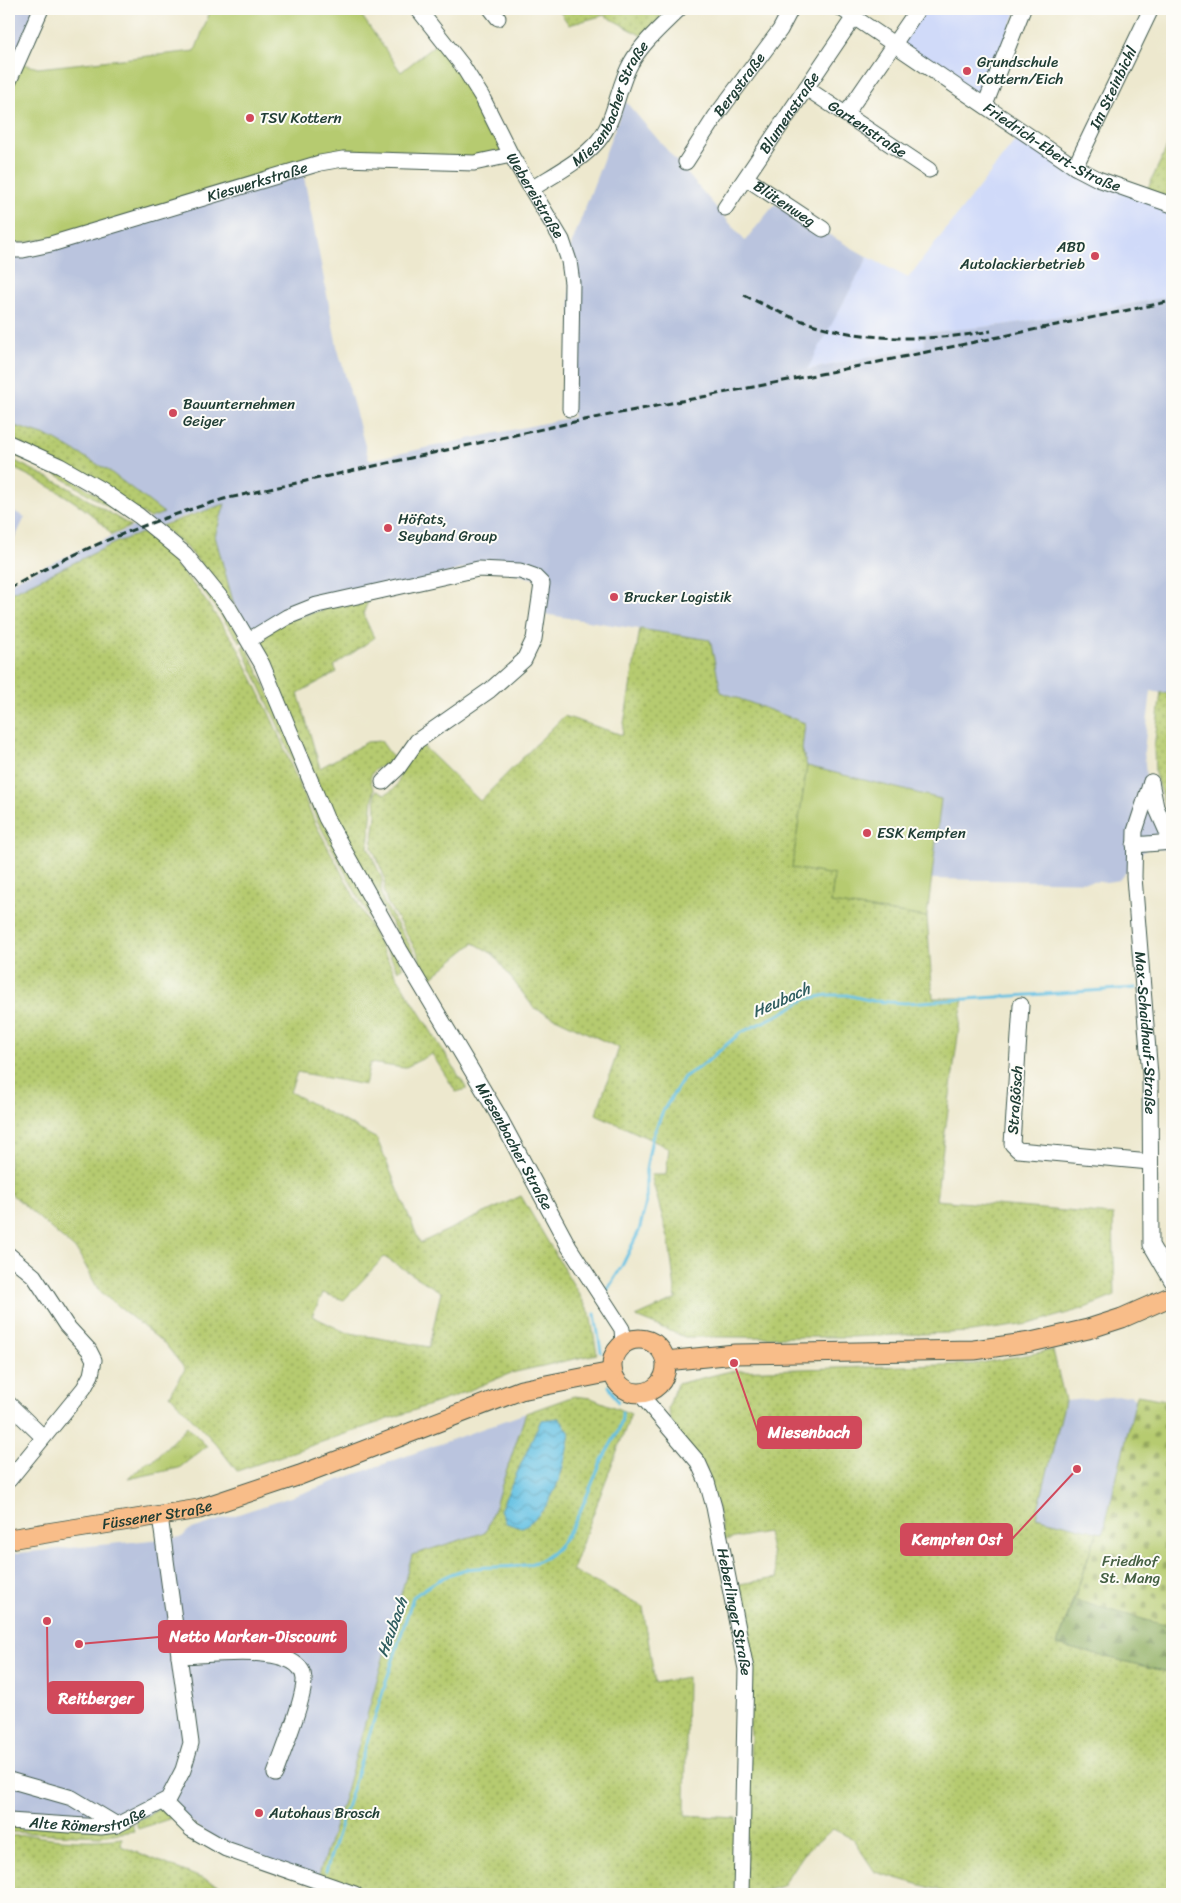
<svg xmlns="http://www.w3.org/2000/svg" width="1181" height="1903" font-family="Sriracha,sans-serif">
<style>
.built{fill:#d0daf9}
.industrial{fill:#bac4de}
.grass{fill:url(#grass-dots);stroke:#6a8452;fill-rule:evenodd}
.forest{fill:url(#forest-firs);stroke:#58764b}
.cemetery{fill:url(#cemetery-stones);stroke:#6a8452}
.park{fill:url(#park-tufts);stroke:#6a8452}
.pitch{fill:#b6cb6f;stroke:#6a8452}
.water{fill:url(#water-waves);stroke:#427f8c}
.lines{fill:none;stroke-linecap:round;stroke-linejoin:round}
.stream{stroke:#65c1e3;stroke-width:3}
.minor-casing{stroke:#3e574b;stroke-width:17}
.major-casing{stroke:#3e574b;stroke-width:21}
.minor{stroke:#fff;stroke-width:15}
.major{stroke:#f8bd89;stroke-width:19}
.rail{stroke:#1f3d34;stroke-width:3;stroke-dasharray:8 4;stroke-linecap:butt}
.poi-dot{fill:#d1495b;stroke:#fdfcf7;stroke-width:2}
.labels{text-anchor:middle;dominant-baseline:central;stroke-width:4;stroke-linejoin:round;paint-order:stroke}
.poi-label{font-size:15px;fill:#1f3d34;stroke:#fdfcf7;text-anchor:start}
.street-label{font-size:15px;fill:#1f3d34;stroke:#fdfcf7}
.park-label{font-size:15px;fill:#456043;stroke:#fdfcf7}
.water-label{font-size:16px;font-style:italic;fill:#305e60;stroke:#fdfcf7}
.leader{fill:none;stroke:#d1495b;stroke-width:2}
.callout-dot{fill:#d1495b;stroke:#fdfcf7;stroke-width:2}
.callout{fill:#d1495b;stroke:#d1495b;stroke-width:2}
.callout-label{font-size:16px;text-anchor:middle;font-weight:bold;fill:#fff}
</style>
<defs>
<pattern id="grass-dots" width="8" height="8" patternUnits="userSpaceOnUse" patternTransform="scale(1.25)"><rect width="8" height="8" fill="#b6cb6f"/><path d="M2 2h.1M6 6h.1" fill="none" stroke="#93a65c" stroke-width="1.8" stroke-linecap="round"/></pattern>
<pattern id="forest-firs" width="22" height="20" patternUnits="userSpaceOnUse" patternTransform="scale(1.25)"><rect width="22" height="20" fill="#90af62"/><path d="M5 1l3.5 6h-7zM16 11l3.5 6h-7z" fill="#759052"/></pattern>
<pattern id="cemetery-stones" width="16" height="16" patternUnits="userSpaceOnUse" patternTransform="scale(1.25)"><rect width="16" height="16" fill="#b6cb6f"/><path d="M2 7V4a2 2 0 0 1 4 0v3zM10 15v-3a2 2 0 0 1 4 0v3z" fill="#93a65c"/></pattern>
<pattern id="park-tufts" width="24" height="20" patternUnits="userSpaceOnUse" patternTransform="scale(1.25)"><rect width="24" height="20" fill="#b6cb6f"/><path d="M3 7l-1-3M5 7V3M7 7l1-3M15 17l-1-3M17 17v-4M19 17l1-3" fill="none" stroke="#93a65c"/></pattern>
<pattern id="water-waves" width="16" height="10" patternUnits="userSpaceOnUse" patternTransform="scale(1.25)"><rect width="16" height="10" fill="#65c1e3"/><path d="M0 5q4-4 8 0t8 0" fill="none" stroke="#539eb9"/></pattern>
</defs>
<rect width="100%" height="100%" fill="#fdfcf7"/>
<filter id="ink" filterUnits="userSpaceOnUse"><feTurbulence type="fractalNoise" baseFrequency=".02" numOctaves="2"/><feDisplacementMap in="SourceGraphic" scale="10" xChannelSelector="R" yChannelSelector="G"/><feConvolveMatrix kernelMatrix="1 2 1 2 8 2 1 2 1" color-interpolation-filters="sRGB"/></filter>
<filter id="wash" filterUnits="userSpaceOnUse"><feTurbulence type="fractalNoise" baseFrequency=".0096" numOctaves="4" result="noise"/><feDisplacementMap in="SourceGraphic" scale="20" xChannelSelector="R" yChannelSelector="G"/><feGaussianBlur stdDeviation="1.12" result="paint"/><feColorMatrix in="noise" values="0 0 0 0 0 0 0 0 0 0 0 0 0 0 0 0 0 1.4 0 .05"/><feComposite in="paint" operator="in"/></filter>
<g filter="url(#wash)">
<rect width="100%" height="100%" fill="#ede8ce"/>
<!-- built -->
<g class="built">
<polygon points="924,9 1017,9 982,97 901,44"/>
<polygon points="1018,137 1172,209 1172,296 1100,310 1003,325 924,333 925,346 806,370 868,257 908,278"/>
</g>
<!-- industrial -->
<g class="industrial">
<polygon points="9,9 38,9 9,73"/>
<polygon points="625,101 745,241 775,204 868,257 807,370 925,346 924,333 1003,325 1100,310 1172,296 1172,695 1151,691 1144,750 1147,789 1171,850 1148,848 1137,857 1119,880 1107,882 930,879 941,799 807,766 802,749 805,723 721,692 709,640 543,614 547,582 478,564 254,632 234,605 215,536 224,505 185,516 117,542 9,594 9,584 25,575 164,513 109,471 52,438 9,424 9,258 23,257 303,172 337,346 369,460 573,417 569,251"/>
<polygon points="9,509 25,517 9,551"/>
<polygon points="1131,1395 1136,1400 1103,1533 1036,1518 1065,1401"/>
<polygon points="526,1413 486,1532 412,1555 344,1798 318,1877 226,1847 183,1816 117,1821 9,1817 9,1554 182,1537 189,1530 303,1493"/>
</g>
<!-- grass -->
<g class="grass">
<polygon points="558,9 669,9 644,37 604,15 569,25"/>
<polygon points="1172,136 1172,199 1147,190"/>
<polygon points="9,424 52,438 109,471 164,513 150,518 9,437"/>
<polygon points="9,448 58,470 140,522 136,524 56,474 9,453"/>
<path d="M9 458 67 487 131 526 112 535C85 503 46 484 9 466Z"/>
<polygon points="225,504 215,536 234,605 189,550 161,526"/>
<path d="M142 533 158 544 198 590 237 646 274 724 315 823 396 975 467 1089 456 1092 432 1054 404 1068 370 1063 365 1085 297 1072 290 1092 377 1139 420 1243 521 1196 590 1313 597 1354 511 1373 453 1397 237 1471 217 1445 170 1395 185 1369 165 1344 99 1291 78 1252 9 1192V594L117 542ZM384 1257 441 1292 429 1347 345 1332 312 1316 323 1293 344 1300Z"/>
<polygon points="164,540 225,612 244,641 240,642 201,588 160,542"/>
<path d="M370 596 363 614 374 638 334 666 337 672 298 693 320 768 367 742 381 741 396 762C381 765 363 771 374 789L368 847 382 879 381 894 384 903 415 954 416 958 413 961 330 816 293 718 259 639 288 620Z"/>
<path d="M640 629 710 640 721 692 805 723 802 749 807 766 792 868 834 875 831 903 927 917 933 998H963L936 1200 1113 1215 1115 1296 1082 1309 1029 1324 971 1332 851 1337H685L636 1317 676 1299 669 1241 651 1175H666L669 1148 596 1114 619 1048 534 1008 493 954 474 943 427 981 415 963 420 959 418 953 387 902 384 893 385 878 372 847 376 815 375 793 377 790 385 794C402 787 397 779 403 766 407 758 415 750 420 743L480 801 564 716 622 735Z"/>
<polygon points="245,645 403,968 398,971 318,822 277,723 242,647"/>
<polygon points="1161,692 1172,695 1172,822 1170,823 1155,774 1154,748"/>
<polygon points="1053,1350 1065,1401 1036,1517 1097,1532 1057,1645 1172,1673 1172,1894 942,1894 942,1891 875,1872 853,1839 833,1829 803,1854 782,1886 754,1894 744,1894 751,1736 733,1585 777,1578 767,1532 724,1540 717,1506 671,1421 668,1408 677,1384 731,1371 975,1364"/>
<polygon points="574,1396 591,1398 631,1414 572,1570 643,1607 655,1683 687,1677 685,1815 737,1818 737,1894 364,1894 318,1877 344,1798 412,1555 486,1532 526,1413"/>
<polygon points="163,1807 171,1816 169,1819 138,1829 136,1821"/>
<polygon points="132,1824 134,1831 100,1836 9,1832 9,1825"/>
<path d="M29 1835C60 1840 91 1842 122 1838L121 1846 241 1894H9V1836Z"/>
</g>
<!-- forest -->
<polygon class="forest" points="1074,1600 1172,1627 1172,1673 1057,1645"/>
<!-- cemetery -->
<polygon class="cemetery" points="1137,1395 1172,1401 1172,1627 1074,1600 1097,1532 1103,1533"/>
<!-- park -->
<polygon class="park" points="187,1426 207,1446 179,1468 128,1479 148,1461 152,1462"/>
<!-- pitch -->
<g class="pitch">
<polygon points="211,9 357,9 401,72 441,40 508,153 473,160 342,156 51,238 9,245 9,89 21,63 38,68 195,51"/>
<polygon points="807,766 941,799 927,917 831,903 834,875 792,868"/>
</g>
<!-- water -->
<path class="water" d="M559 1418 570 1433C564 1469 555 1510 521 1528L506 1523 500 1510 541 1420Z"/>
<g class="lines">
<!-- stream -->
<g class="stream">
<polyline points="606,1292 622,1266 639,1231 646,1203 646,1170 652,1138 663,1111 684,1077 704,1064 740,1033 782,1013 806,999 828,995 847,995 873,1001 905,1003 1135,988"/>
<polyline points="595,1314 601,1352"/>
<polyline points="609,1386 618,1402"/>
<path d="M326 1871 413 1597C428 1586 444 1575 463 1570 493 1562 532 1576 557 1548 577 1526 587 1494 599 1467 605 1450 624 1430 622 1412"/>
</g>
</g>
</g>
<g filter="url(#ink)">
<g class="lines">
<!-- minor casing -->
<g class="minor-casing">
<g id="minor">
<path id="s1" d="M418 9 462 65 482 97 511 155 562 240 569 261 572 283 570 409"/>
<polyline points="491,9 498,18"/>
<path id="s2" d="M842 9 1075 167 1098 179 1172 205"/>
<polyline points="9,81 41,9"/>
<path id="s3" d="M806 88 929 170"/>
<polyline points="985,105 1023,9"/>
<polyline points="846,114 918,9"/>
<path id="s4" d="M686 162 715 117 780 30 791 9"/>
<path id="s5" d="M1075 167 1151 9"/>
<path id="s6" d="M746 178 823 229"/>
<path id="s7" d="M533 188C555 174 581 161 598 141 616 120 617 87 631 63 643 42 662 26 679 9"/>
<path id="s8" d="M725 208 854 17"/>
<path id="s9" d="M9 250H23L51 244 320 163 343 159 474 163 511 155"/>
<path id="s10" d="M9 443 60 466 100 489 139 516 185 554 229 608 262 664 326 818 400 950 497 1113 569 1247 622 1329 623 1343"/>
<polyline points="249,640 287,617 317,605 478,569 520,571 534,576 542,584 534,639 524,660 490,690 417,741 398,768 383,782"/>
<path id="s11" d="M1151 782 1135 831 1134 877 1150 1075 1151 1245 1172 1281"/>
<polyline points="1151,782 1156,807 1172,843"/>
<polyline points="1134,845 1172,842"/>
<polyline points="1021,1005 1012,1144 1018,1150 1150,1162"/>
<polyline points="9,1255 34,1276 66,1325 89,1350 94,1360 91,1375 84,1388 9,1480"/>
<path id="s12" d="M640 1394 698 1462 707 1482 714 1507 746 1669 741 1894"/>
<polyline points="9,1404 43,1437"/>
<path d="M179 1656C205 1656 302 1641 304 1679 305 1698 282 1754 275 1774"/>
<polyline points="9,1780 72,1798 117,1825"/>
<polyline points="164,1802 191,1829 226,1849 355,1894"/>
<path id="s13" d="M9 1821 101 1827 117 1825 168 1799 183 1770 191 1743 160 1516"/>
</g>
</g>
<!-- major casing -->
<g class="major-casing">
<g id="major">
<circle cx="639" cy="1366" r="27"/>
<polyline points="666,1361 735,1354 974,1350 1031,1342 1088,1329 1122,1318 1172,1296"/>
<path id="s14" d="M9 1539 199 1509 300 1475 521 1390 612 1372"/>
</g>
</g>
<!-- minor -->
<use href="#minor" class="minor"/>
<!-- major -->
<use href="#major" class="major"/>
<!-- rail -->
<g class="rail">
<path d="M744 295C766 306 788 317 812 324 868 342 934 341 991 331"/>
<path d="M9 589C75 550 150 521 224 499L574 422 835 371 1172 301"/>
</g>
</g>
</g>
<!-- markers -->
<g class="poi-dot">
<circle cx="967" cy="71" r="5"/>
<circle cx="250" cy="118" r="5"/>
<circle cx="1095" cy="256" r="5"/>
<circle cx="173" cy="413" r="5"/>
<circle cx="388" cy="528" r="5"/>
<circle cx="614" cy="597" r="5"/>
<circle cx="867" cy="833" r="5"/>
<circle cx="259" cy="1813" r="5"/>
</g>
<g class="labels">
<!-- poi labels -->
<g class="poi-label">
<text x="977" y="62">Grundschule<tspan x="977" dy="17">Kottern/Eich</tspan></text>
<text x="260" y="118">TSV Kottern</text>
<text x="1085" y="247" text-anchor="end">ABD<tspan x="1085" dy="17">Autolackierbetrieb</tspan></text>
<text x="183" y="404">Bauunternehmen<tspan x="183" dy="17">Geiger</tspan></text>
<text x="398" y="519">Höfats,<tspan x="398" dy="17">Seyband Group</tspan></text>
<text x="624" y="597">Brucker Logistik</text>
<text x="877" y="833">ESK Kempten</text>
<text x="269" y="1813">Autohaus Brosch</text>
</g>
<!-- street labels -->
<g class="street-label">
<text stroke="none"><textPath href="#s4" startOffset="94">Bergstraße</textPath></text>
<text stroke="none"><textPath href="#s5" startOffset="88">Im Steinbichl</textPath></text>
<text stroke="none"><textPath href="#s7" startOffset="119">Miesenbacher Straße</textPath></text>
<text stroke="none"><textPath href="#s8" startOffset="115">Blumenstraße</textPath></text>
<text stroke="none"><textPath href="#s3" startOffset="74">Gartenstraße</textPath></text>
<text stroke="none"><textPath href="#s2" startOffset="252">Friedrich-Ebert-Straße</textPath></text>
<text stroke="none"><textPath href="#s9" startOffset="258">Kieswerkstraße</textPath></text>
<text stroke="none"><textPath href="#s1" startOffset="221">Webereistraße</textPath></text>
<text stroke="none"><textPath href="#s6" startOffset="46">Blütenweg</textPath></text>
<text stroke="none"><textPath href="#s11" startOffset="254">Max-Schaidhauf-Straße</textPath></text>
<text transform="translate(1015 1100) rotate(-86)">Straßösch</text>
<text stroke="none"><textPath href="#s10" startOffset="889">Miesenbacher Straße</textPath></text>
<text stroke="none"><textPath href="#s14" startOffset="150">Füssener Straße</textPath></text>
<text stroke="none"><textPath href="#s12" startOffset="244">Heberlinger Straße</textPath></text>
<text stroke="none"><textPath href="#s13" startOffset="80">Alte Römerstraße</textPath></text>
</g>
<!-- park labels -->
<g class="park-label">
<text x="1130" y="1561">Friedhof<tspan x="1130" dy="17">St. Mang</tspan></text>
</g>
<!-- water labels -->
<g class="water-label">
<text transform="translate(781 1000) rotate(-24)">Heubach</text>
<text transform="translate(392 1627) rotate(-70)">Heubach</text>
</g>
</g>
<!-- callouts -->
<path class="leader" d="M734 1363L758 1432M1077 1469L1012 1539M79 1644L159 1637M47 1621L48 1698"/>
<g class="callout-dot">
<circle cx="734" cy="1363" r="5"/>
<circle cx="1077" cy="1469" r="5"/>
<circle cx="79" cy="1644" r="5"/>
<circle cx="47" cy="1621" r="5"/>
</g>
<g class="callout">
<rect x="758" y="1417" width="103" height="31" rx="5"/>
<rect x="901" y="1524" width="111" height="31" rx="5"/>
<rect x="159" y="1621" width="187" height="31" rx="5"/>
<rect x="48" y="1682" width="95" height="31" rx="5"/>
</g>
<g class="callout-label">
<text x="809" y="1438">Miesenbach</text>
<text x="957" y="1545">Kempten Ost</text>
<text x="253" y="1642">Netto Marken-Discount</text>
<text x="96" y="1704">Reitberger</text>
</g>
<!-- margin -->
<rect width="1181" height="1903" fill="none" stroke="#fdfcf7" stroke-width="30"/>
</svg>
